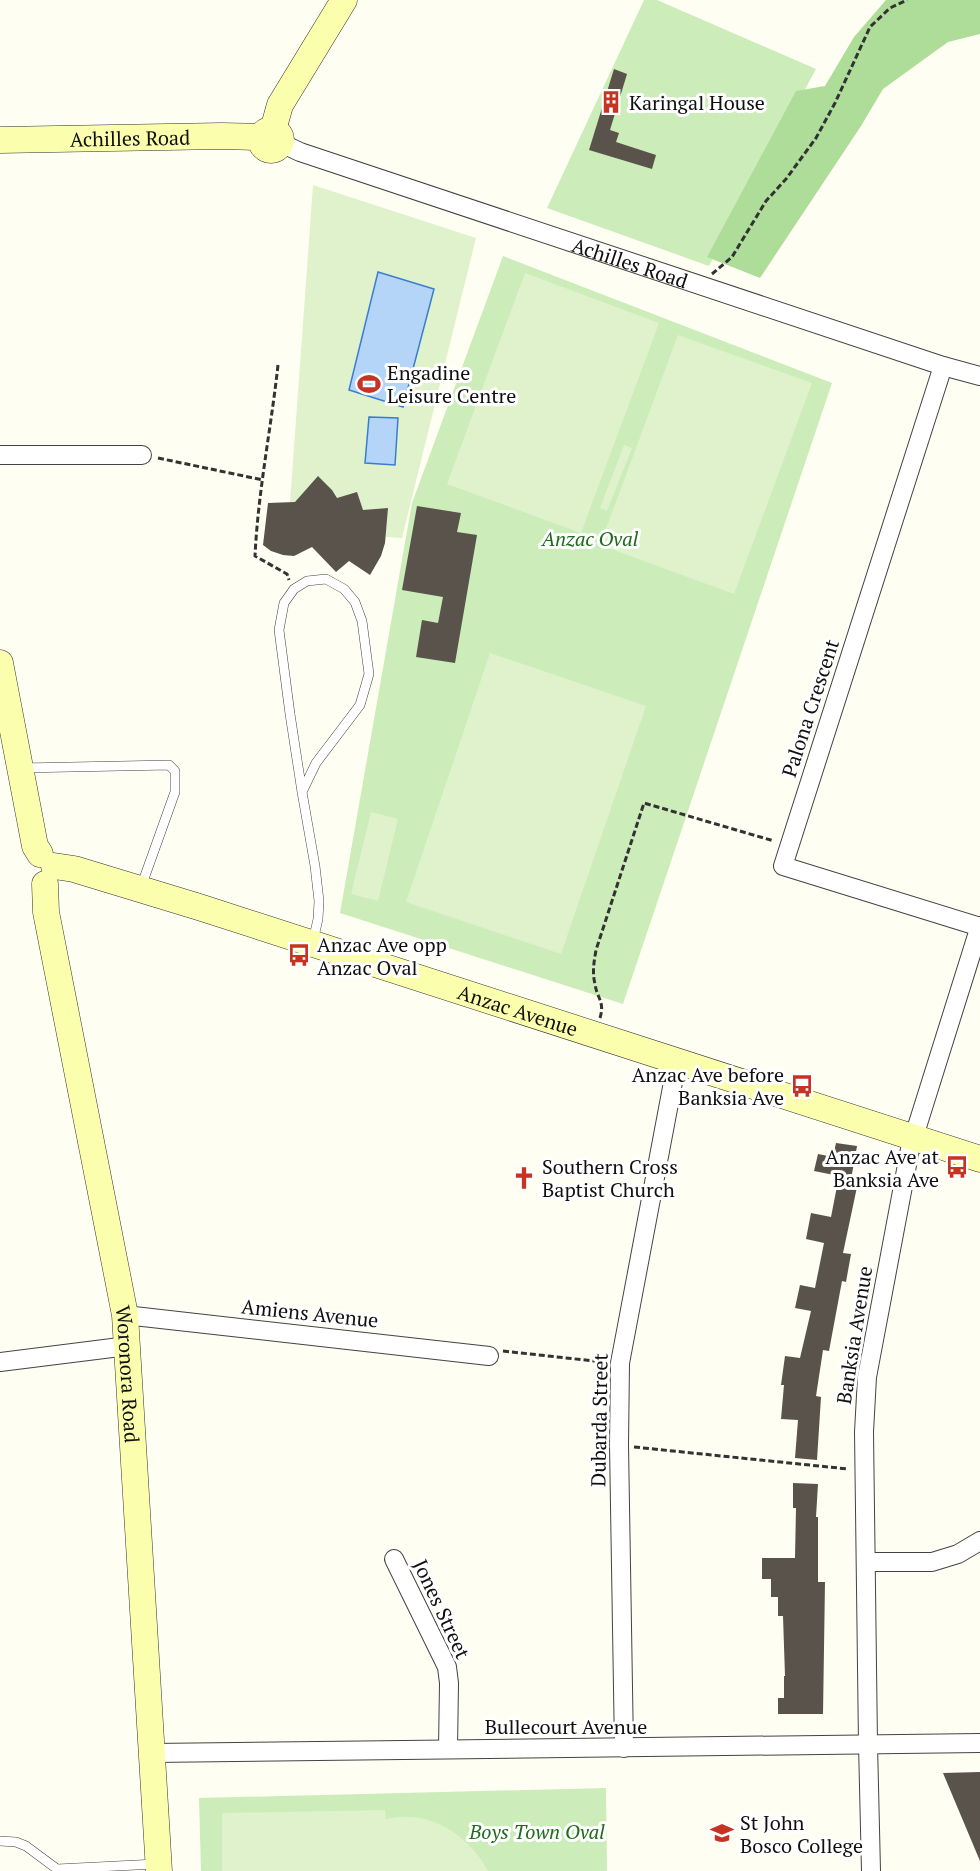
<svg xmlns="http://www.w3.org/2000/svg" width="980" height="1871" font-family="'PT Serif',serif">
<style>
.green{fill:#ccecba}
.forest{fill:#addd98}
.pitch{fill:#dff2cc}
.water{fill:#b5d5f8;stroke:#397dd2;stroke-width:1.5}
.building{fill:#59534b}
.lines{fill:none;stroke-linecap:round;stroke-linejoin:round}
.lane-casing{stroke:#434343;stroke-width:10}
.street-casing{stroke:#434343;stroke-width:20}
.secondary-casing{stroke:#323232;stroke-width:27}
.path{stroke:#323232;stroke-width:3;stroke-dasharray:6 3;stroke-linecap:butt}
.lane{stroke:#fff;stroke-width:9}
.street{stroke:#fff;stroke-width:18}
.secondary{stroke:#fbffad;stroke-width:26}
.labels{text-anchor:middle;dominant-baseline:central;stroke-width:6;stroke-linejoin:round;paint-order:stroke}
.poi-label{font-size:20px;fill:#101010;stroke:#fff;text-anchor:start}
.street-label{font-size:20px;fill:#101010;stroke:#fff}
.park-label{font-size:20px;font-style:italic;fill:#216b1d;stroke:#fff}
</style>
<rect width="100%" height="100%" fill="#fffef2"/>
<!-- green -->
<g class="green">
<polygon points="644,0 657,0 816,69 709,266 547,208"/>
<polygon points="503,256 832,383 623,1004 340,913 412,503"/>
<polygon points="606,1788 607,1871 201,1871 199,1798"/>
</g>
<!-- forest -->
<polygon class="forest" points="886,0 980,0 980,34 948,42 883,89 861,126 760,278 707,257 796,91 825,86 854,37"/>
<!-- pitch -->
<g class="pitch">
<polygon points="313,185 476,238 402,538 288,530"/>
<polygon points="525,273 659,323 581,533 447,484"/>
<polygon points="678,335 812,383 734,594 600,545"/>
<polygon points="624,445 632,448 607,511 600,508"/>
<polygon points="490,653 646,706 561,954 406,902"/>
<polygon points="371,812 398,819 378,901 351,894"/>
<path d="M385 1810 386 1819C429 1809 468 1834 488 1871H222V1813Z"/>
</g>
<!-- water -->
<g class="water">
<polygon points="378,272 434,289 403,407 349,390"/>
<polygon points="369,417 398,418 395,465 365,463"/>
</g>
<!-- building -->
<g class="building">
<polygon points="614,69 627,74 610,130 619,133 616,142 656,155 652,169 589,150"/>
<polygon points="318,476 332,490 337,498 357,492 363,510 388,508 385,543 381,556 370,575 349,561 336,572 312,547 294,556 283,555 271,551 263,545 268,503 295,502"/>
<polygon points="417,506 461,513 457,532 477,535 455,663 416,657 422,620 438,623 443,597 402,590"/>
<polygon points="836,1143 857,1146 850,1185 857,1187 843,1253 851,1254 846,1282 842,1281 829,1351 823,1350 816,1396 821,1397 817,1460 795,1458 798,1420 781,1419 784,1385 781,1385 785,1356 800,1358 811,1311 795,1308 800,1285 815,1288 824,1243 806,1239 811,1213 831,1217 839,1176 814,1171 818,1154 833,1157"/>
<polygon points="793,1483 818,1484 816,1517 818,1517 818,1582 825,1582 823,1714 778,1714 778,1698 784,1698 784,1676 785,1676 783,1616 778,1616 778,1597 771,1597 771,1579 762,1579 762,1558 795,1558 796,1508 793,1508"/>
<polygon points="980,1772 980,1861 943,1773"/>
</g>
<g class="lines">
<!-- lane casing -->
<g class="lane-casing">
<g id="lane">
<polyline points="22,768 169,765 175,771 175,792 141,887"/>
<polyline points="302,792 316,763 360,705 369,674 362,621 355,602 344,589 326,579 307,581 294,589 284,603 279,630 290,714 302,792 315,866 319,901 318,919 313,941"/>
<polyline points="0,1841 16,1842 26,1846 57,1869 156,1864"/>
</g>
</g>
<!-- street casing -->
<g class="street-casing">
<g id="street">
<path id="s1" d="M281 143 300 152C514 225 729 294 943 366L980 376"/>
<polyline points="943,366 783,866 980,927"/>
<polyline points="0,455 142,455"/>
<polyline points="125,1315 489,1356"/>
<polyline points="0,1362 128,1346"/>
<polyline points="394,1559 447,1667 449,1683 448,1749"/>
<polyline points="866,1562 932,1562 958,1554 980,1541"/>
<polyline points="624,1748 619,1445 620,1363 677,1061"/>
<polyline points="153,1753 980,1743"/>
<polyline points="871,1871 868,1744 864,1432 867,1377 910,1149 980,926"/>
</g>
</g>
<!-- secondary casing -->
<g class="secondary-casing">
<g id="secondary">
<circle cx="271" cy="140" r="10"/>
<polyline points="273,130 280,105 344,0"/>
<path id="s2" d="M0 140 222 136 261 137"/>
<polyline points="0,663 35,846 40,854"/>
<path id="s3" d="M54 866 74 869 199 907 980 1159"/>
<path id="s4" d="M45 884 46 912 125 1315 159 1871"/>
</g>
</g>
<!-- path -->
<g class="path">
<polyline points="712,274 732,257 766,201 786,179 816,138 835,103 870,27 890,8 907,0"/>
<path d="M278 365C271 429 258 492 255 556L287 574 289 580"/>
<polyline points="158,458 263,480"/>
<path d="M600 1018C605 1001 597 999 595 984 592 972 594 962 596 950L644 803 774 841"/>
<polyline points="503,1351 603,1362"/>
<polyline points="634,1447 848,1469"/>
</g>
<!-- lane -->
<use href="#lane" class="lane"/>
<!-- street -->
<use href="#street" class="street"/>
<!-- secondary -->
<use href="#secondary" class="secondary"/>
</g>
<!-- icons -->
<defs>
<g id="building-bare" transform="scale(1.8)"><path d="M-4-6H4V6H1V3H-1V6H-4ZM-2.5-4.3h1.7v1.8h-1.7ZM.8-4.3h1.7v1.8H.8ZM-2.5-1h1.7V.8h-1.7ZM.8-1h1.7V.8H.8Z" fill="#c63322" stroke="#fff" stroke-width="2.5" paint-order="stroke"/></g>
<g id="stadium-bare" transform="scale(1.8)"><path d="M0-5a6.5 5 0 1 0 0 10a6.5 5 0 1 0 0-10ZM-3.5-1.8h7v3.6h-7Z" fill="#c63322" stroke="#fff" stroke-width="2.5" paint-order="stroke"/></g>
<g id="bus-bare" transform="scale(1.8)"><path d="M-5-6H5V4H4V6H2V4H-2V6H-4V4H-5ZM-3.5-4V0h7V-4ZM-3.5 1.2v1.5H-2V1.2ZM2 1.2v1.5H3.5V1.2Z" fill="#c63322" stroke="#fff" stroke-width="2.5" paint-order="stroke"/></g>
<g id="church-bare" transform="scale(1.8)"><path d="M-1.2-6h2.4v3.5h3.3v2.4h-3.3V6h-2.4V-.1h-3.3v-2.4h3.3Z" fill="#c63322" stroke="#fff" stroke-width="2.5" paint-order="stroke"/></g>
<g id="school-bare" transform="scale(1.8)"><path d="M0-5L7-2L0 1L-7-2ZM-4 1L0 2.5L4 1V4Q0 6-4 4Z" fill="#c63322" stroke="#fff" stroke-width="2.5" paint-order="stroke"/></g>
</defs>
<g fill-rule="evenodd">
<use href="#building-bare" x="611" y="102"/>
<use href="#stadium-bare" x="369" y="384"/>
<use href="#bus-bare" x="299" y="955"/>
<use href="#bus-bare" x="802" y="1086"/>
<use href="#bus-bare" x="957" y="1167"/>
<use href="#church-bare" x="524" y="1178"/>
<use href="#school-bare" x="722" y="1833"/>
</g>
<g class="labels">
<!-- poi labels -->
<g class="poi-label">
<text x="629" y="102">Karingal House</text>
<text x="387" y="372">Engadine<tspan x="387" dy="23">Leisure Centre</tspan></text>
<text x="317" y="944">Anzac Ave opp<tspan x="317" dy="23">Anzac Oval</tspan></text>
<text x="784" y="1074" text-anchor="end">Anzac Ave before<tspan x="784" dy="23">Banksia Ave</tspan></text>
<text x="939" y="1156" text-anchor="end">Anzac Ave at<tspan x="939" dy="23">Banksia Ave</tspan></text>
<text x="542" y="1166">Southern Cross<tspan x="542" dy="23">Baptist Church</tspan></text>
<text x="740" y="1822">St John<tspan x="740" dy="23">Bosco College</tspan></text>
</g>
<!-- street labels -->
<g class="street-label">
<text stroke="none"><textPath href="#s2" startOffset="130">Achilles Road</textPath></text>
<text stroke="none"><textPath href="#s1" startOffset="369">Achilles Road</textPath></text>
<text transform="translate(810 708) rotate(-72)">Palona Crescent</text>
<text stroke="none"><textPath href="#s3" startOffset="486">Anzac Avenue</textPath></text>
<text transform="translate(310 1313) rotate(6)">Amiens Avenue</text>
<text transform="translate(854 1335) rotate(-81)">Banksia Avenue</text>
<text stroke="none"><textPath href="#s4" startOffset="498">Woronora Road</textPath></text>
<text transform="translate(599 1420) rotate(-89)">Dubarda Street</text>
<text transform="translate(442 1609) rotate(65)">Jones Street</text>
<text x="566" y="1726">Bullecourt Avenue</text>
</g>
<!-- park labels -->
<g class="park-label">
<text x="590" y="538">Anzac Oval</text>
<text x="537" y="1831">Boys Town Oval</text>
</g>
</g>
</svg>
